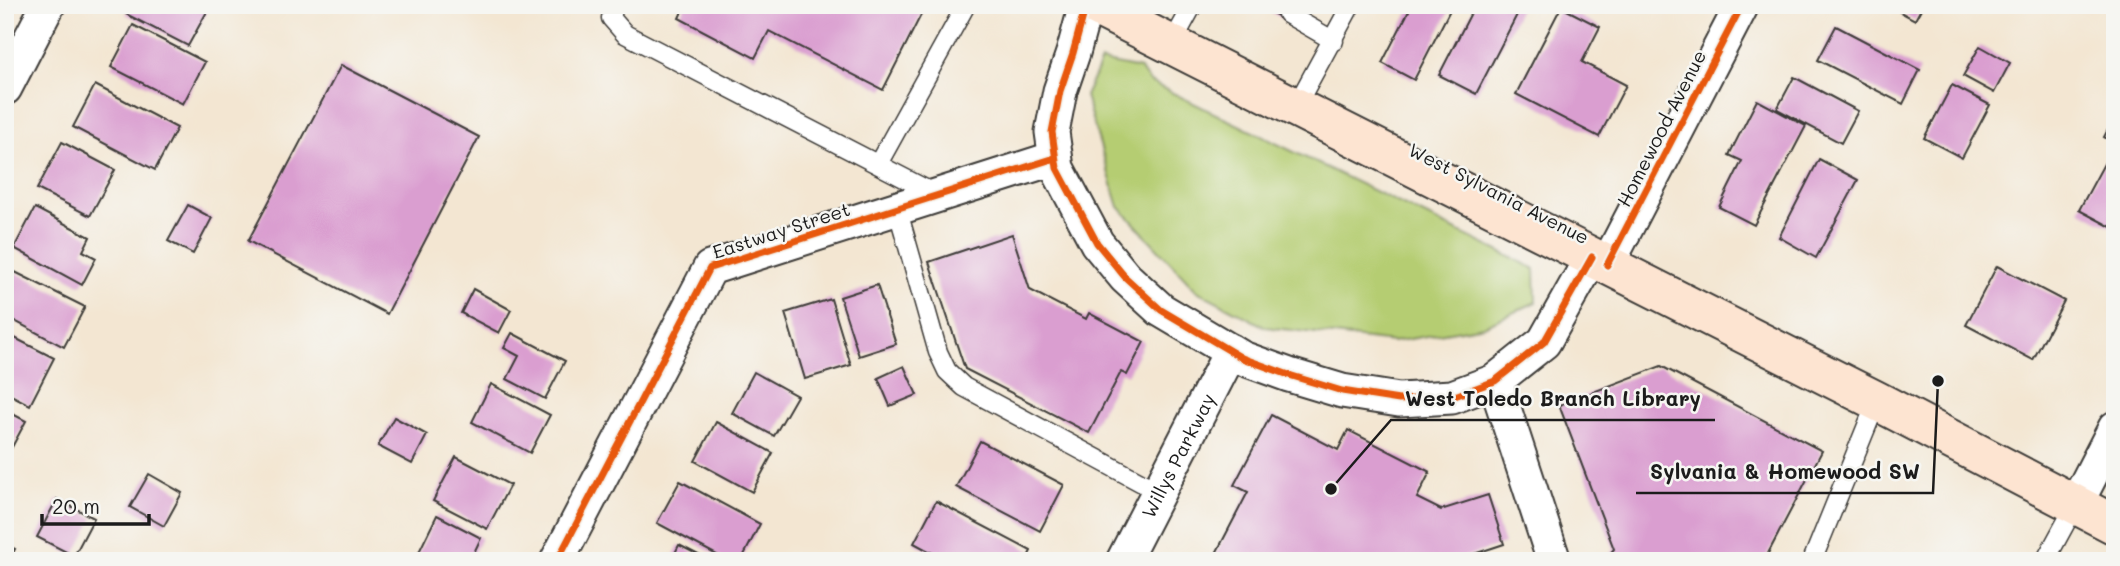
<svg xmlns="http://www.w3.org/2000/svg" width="2120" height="566" font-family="Mali,sans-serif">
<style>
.green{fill:#b5cd72;stroke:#687447;stroke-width:2}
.building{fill:#da9ed0}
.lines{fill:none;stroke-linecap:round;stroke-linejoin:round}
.lane-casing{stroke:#3c3a37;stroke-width:21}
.street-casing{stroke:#3c3a37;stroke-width:37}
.secondary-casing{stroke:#3c3a37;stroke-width:42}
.lane{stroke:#fff;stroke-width:18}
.street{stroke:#fff;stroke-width:33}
.secondary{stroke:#fde4d1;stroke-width:38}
.cycleway-casing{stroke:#f6f6f2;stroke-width:11}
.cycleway{stroke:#e8590c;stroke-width:7}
.labels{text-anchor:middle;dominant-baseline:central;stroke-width:5;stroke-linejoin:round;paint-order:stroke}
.street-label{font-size:19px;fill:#1c1c1c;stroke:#f6f6f2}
.leader{fill:none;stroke:#1c1c1c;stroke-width:2.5}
.callout-dot{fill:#1c1c1c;stroke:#f6f6f2;stroke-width:2.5}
.callout-label{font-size:21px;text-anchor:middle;font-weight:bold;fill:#1c1c1c;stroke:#f6f6f2;stroke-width:5;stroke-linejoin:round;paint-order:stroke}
</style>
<rect width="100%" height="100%" fill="#f6f6f2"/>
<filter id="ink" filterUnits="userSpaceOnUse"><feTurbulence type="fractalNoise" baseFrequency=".0143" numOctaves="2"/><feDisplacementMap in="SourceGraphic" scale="14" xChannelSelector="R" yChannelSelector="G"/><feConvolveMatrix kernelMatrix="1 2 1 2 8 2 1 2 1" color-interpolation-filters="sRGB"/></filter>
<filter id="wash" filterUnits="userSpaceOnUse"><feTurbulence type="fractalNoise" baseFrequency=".00686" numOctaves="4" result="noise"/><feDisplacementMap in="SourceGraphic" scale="28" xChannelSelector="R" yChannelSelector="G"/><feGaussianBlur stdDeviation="1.57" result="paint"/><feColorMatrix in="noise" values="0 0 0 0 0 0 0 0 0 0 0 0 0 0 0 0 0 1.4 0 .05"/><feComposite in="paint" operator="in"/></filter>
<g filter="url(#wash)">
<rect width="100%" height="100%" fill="#f3e6d2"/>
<!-- green -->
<polygon class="green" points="1101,61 1140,69 1150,82 1535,269 1536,302 1484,326 1393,342 1265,327 1197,291 1119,207 1085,96"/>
<g id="blocks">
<!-- building -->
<g class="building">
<polygon points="131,5 204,5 209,8 188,46 126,14"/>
<polygon points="685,5 926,5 883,90 769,31 755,58 679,18"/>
<polygon points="1256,5 1292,5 1284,19"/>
<polygon points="1412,5 1452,6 1414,80 1382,63"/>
<polygon points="1475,5 1522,5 1476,94 1439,75"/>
<polygon points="1887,5 1923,5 1915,20"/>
<polygon points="1561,7 1600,27 1582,62 1626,85 1599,137 1516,94"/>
<polygon points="133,25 205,62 183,104 111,67"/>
<polygon points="1836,26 1920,70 1903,104 1818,60"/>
<polygon points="1980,46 2010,63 1994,93 1963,76"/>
<polygon points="341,65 479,137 387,314 248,241"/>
<polygon points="1794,77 1858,111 1841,143 1777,109"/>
<polygon points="95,85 177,128 155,170 73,127"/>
<polygon points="1952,85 1990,105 1962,158 1924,138"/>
<polygon points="1757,100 1806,126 1754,225 1719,207 1742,161 1729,155"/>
<polygon points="2115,116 2115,143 2104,137"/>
<polygon points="62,142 115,170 90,216 37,189"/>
<polygon points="1819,159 1858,180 1816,258 1779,237"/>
<polygon points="2106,160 2115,165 2115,229 2079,210"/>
<polygon points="188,205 212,218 193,254 168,241"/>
<polygon points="35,208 90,237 83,251 96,258 82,285 14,248"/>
<polygon points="1012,234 1030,290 1086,319 1089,313 1144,342 1127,375 1121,372 1089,433 965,369 929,262"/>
<polygon points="1997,266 2064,301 2033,360 1966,325"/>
<polygon points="5,267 85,307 64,347 5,316"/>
<polygon points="877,285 896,344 859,356 840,297"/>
<polygon points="473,289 511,310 499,333 461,313"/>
<polygon points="831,299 851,365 805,379 785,313"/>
<polygon points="5,333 54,358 30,405 5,392"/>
<polygon points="512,333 565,361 545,399 507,379 519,356 504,348"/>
<polygon points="904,366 917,395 890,406 878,378"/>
<polygon points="1661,366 1822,451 1764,561 1606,561 1606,558 1614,549 1559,405"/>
<polygon points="754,372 797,396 774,436 732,413"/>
<polygon points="491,384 550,415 530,453 472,422"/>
<polygon points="5,410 26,421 5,460"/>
<polygon points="1271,415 1338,450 1348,430 1430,472 1417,498 1441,510 1488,495 1504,544 1453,561 1212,561 1248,492 1234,485"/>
<polygon points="394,417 427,435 412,464 378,446"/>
<polygon points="716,422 773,453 752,492 695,461"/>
<polygon points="980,441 1064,485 1040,531 956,487"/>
<polygon points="456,457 510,485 487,529 433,501"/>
<polygon points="149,474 182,493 164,526 130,507"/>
<polygon points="680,481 760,524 741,561 728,561 657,523"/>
<polygon points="57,499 94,518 74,556 37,537"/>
<polygon points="936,501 1031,551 1026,561 947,561 914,543"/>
<polygon points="437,515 481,538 470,561 421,561 416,558"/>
<polygon points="5,544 15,549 9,561 5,561"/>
<polygon points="679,545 710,561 671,561"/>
</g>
</g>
</g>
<g filter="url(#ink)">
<use href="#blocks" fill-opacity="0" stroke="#3c3a37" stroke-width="2"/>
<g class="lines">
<!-- lane casing -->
<g class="lane-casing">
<g id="lane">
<polyline points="614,5 611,18 625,34 937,195"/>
<polyline points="1287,14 1334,41"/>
<polyline points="1171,45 1193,5"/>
<polyline points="1295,108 1351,5"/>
<polyline points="878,164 966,5"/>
<polyline points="897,208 938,352 947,371 964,387 1159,492"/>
<polyline points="1812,561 1877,401"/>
<polyline points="2045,561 2076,504"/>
</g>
</g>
<!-- street casing -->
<g class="street-casing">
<g id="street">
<polyline points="1086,5 1073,53 1060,91 1052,132 1057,168 1097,243 1125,277 1161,310 1242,358 1289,375 1342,391 1399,400 1452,397 1495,381 1544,342 1592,257"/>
<polyline points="5,88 48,5"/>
<polyline points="1607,265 1742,5"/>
<polyline points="1495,381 1554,561"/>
<polyline points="2076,504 2115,428"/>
<polyline points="557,561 710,268 1055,158"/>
<path id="s1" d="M1123 561 1231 351"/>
</g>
</g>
<!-- secondary casing -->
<g class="secondary-casing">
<polyline id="secondary" points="1093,5 1877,401 2115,525"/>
</g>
<!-- lane -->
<use href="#lane" class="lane"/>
<!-- street -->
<use href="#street" class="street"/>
<!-- secondary -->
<use href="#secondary" class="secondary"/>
<!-- cycleway casing -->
<g class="cycleway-casing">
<g id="cycleway">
<polyline points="1086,5 1073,53 1060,91 1052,132 1057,168 1097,243 1125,277 1161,310 1242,358 1289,375 1342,391 1399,400 1452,397 1495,381 1544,342 1592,257"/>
<polyline points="1607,265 1742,5"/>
<polyline points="557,561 710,268 1055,158"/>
</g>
</g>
<!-- cycleway -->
<use href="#cycleway" class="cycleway"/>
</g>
</g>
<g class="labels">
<!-- street labels -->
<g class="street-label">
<text transform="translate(1661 128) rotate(-63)">Homewood Avenue</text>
<text transform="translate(1499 193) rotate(27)">West Sylvania Avenue</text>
<text transform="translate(781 230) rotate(-18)">Eastway Street</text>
<text stroke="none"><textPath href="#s1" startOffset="119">Willys Parkway</textPath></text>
</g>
</g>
<!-- callouts -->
<path class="leader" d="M1331 489L1391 420H1715M1938 381L1933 493H1636"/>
<g class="callout-dot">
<circle cx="1331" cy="489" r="7"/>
<circle cx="1938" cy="381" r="7"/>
</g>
<g class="callout-label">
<text x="1553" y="406">West Toledo Branch Library</text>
<text x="1785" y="479">Sylvania &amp; Homewood SW</text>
</g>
<!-- margin -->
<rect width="2120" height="566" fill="none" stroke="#f6f6f2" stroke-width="28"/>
<!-- scale -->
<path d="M42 514v10h107v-10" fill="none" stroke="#1c1c1c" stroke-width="3.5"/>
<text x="52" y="514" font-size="21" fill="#1c1c1c" stroke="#f6f6f2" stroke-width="5" paint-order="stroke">20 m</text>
</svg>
